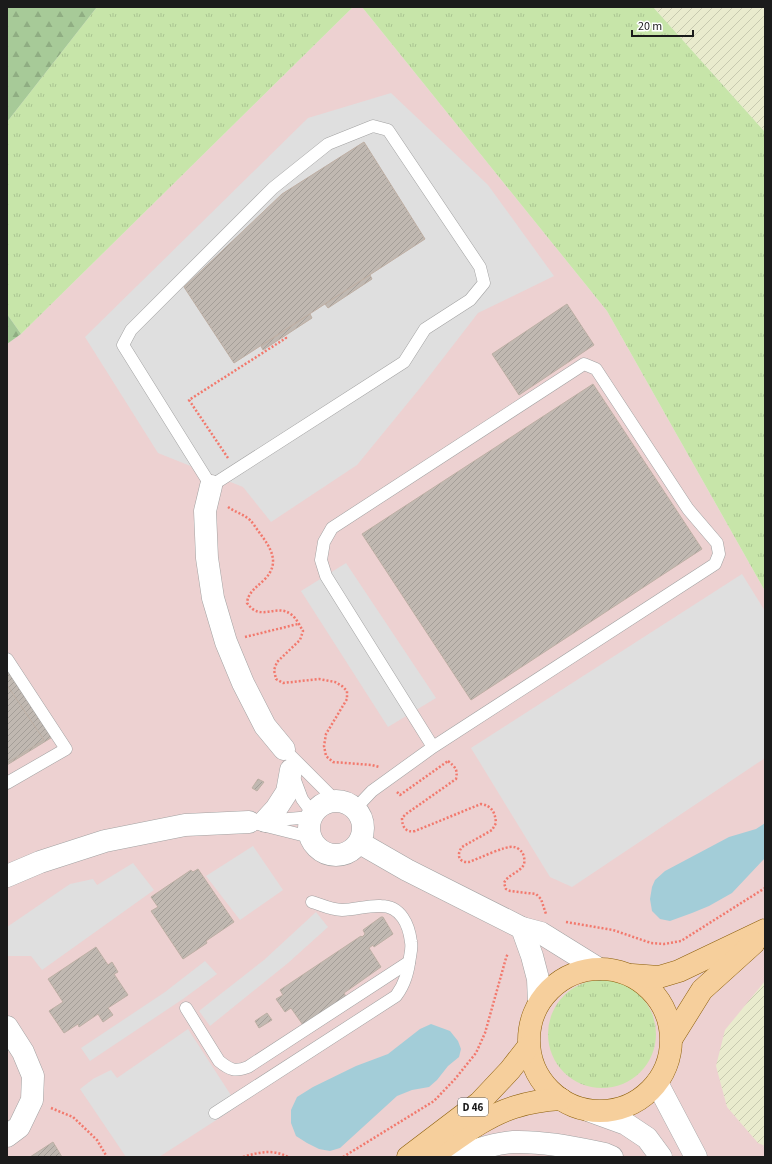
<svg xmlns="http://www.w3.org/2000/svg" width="772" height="1164" font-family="'Source Sans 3',sans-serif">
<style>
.commercial{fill:#edd1d1}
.farmland{fill:url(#farmland-furrows)}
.grass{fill:url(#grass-tufts)}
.forest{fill:url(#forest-firs)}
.parking{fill:#dfdfdf;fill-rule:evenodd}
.water{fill:#a3cdd8}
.building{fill:url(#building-hatch);stroke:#bdafa4}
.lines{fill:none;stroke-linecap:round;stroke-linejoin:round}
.service-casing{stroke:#a2a2a2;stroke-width:13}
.minor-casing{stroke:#a2a2a2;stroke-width:23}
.primary-casing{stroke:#8b5e08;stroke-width:23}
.path{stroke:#f2796d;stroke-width:2.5;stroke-dasharray:2 2;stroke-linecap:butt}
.service{stroke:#fff;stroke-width:12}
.minor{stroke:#fff;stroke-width:22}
.primary{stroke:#f6cf9c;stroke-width:22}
.labels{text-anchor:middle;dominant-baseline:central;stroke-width:4;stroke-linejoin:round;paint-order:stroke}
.shield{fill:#fff;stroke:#5f5f5f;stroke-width:1}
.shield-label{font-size:11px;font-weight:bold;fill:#1b1b1b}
</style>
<defs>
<pattern id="farmland-furrows" width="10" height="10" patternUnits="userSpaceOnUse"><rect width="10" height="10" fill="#e9ebcd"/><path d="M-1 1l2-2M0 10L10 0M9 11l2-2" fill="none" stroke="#c7c9af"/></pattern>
<pattern id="grass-tufts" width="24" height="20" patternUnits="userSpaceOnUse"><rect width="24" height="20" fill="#c7e5a9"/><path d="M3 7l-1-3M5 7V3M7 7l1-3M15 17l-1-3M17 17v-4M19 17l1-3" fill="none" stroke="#aac491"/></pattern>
<pattern id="forest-firs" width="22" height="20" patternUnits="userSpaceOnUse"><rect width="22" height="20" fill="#a7ca98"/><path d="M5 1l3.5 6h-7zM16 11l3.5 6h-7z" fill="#8fad82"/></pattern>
<pattern id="building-hatch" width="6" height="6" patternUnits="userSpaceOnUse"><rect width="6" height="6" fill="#c0b8b1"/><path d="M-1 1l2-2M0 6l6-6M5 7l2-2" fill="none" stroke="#a49e98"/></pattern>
</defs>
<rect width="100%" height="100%" fill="#ece9e1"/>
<!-- commercial -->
<polygon class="commercial" points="353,7 362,7 607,311 765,591 765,1157 7,1157 7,344 21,334"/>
<!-- farmland -->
<g class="farmland">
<polygon points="653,7 765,7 765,132"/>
<polygon points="765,981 765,1146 758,1143 727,1107 716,1066 725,1030"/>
</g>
<!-- grass -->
<g class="grass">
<polygon points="97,7 353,7 21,334 7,314 7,122"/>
<polygon points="362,7 653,7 765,132 765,591 607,311"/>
<circle cx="602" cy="1034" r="54"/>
</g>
<!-- forest -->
<g class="forest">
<polygon points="7,7 97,7 7,122"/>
<polygon points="7,314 21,334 7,344"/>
</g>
<!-- parking -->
<g class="parking">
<path d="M391 93 488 185 554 276 478 313 420 388 357 465 271 522 243 487 158 453 85 337 308 118ZM364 142 425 239 370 275 372 279 328 307 325 304 310 314 312 318 264 349 261 346 234 363 185 287 282 194Z"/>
<polygon points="346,563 436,698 388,727 301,591"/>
<polygon points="742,574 765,611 765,758 572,887 550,877 471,748"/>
<polygon points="253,846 283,890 240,920 206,876"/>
<polygon points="133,863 154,890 42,970 31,956 7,956 7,927 70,884 93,879 97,885"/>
<polygon points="316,912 328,927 288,963 210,1026 199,1011 264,960"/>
<polygon points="205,961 217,974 183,999 90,1061 81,1048 165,992"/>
<polygon points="188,1029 238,1106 159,1157 126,1157 80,1089 93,1079 111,1070 117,1078"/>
</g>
<!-- water -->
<g class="water">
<polygon points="765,823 765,858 732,893 709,906 692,913 670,921 660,919 652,911 650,899 652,887 655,880 665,871 729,837 756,829"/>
<polygon points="431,1024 450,1031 458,1041 461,1049 459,1057 448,1066 437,1080 429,1087 412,1090 397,1096 340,1148 330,1151 319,1149 307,1143 296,1136 291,1123 291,1110 297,1097 313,1087 356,1066 388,1054 420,1029"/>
</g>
<!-- building -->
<g class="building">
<polygon points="364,142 425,239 234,363 184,287 282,194"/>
<polygon points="370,275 372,279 328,308 325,304"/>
<polygon points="567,304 594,345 519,395 492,354"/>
<polygon points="310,314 312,318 263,350 261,346"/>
<polygon points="593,384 702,549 471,700 362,534"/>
<polygon points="7,659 54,736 7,765"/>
<polygon points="7,685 44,740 7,763"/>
<polygon points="258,779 264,782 257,791 252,788"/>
<polygon points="198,869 234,922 206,941 207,943 183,959 151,911 158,907 151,897 191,870 193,872"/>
<polygon points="381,917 383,917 393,934 374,947 373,945 369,948 381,967 344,993 346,997 303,1025 291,1008 285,1012 276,999 283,995 280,990 361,936 362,937 365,934 363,930"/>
<polygon points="96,947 108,965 112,962 118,972 114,974 128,995 108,1008 113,1015 103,1022 98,1014 79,1027 78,1024 64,1033 49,1011 63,1002 48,979"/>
<polygon points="267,1013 272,1020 259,1028 255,1021"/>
<polygon points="53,1142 62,1157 30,1157"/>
</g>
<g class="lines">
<!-- service casing -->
<g class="service-casing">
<g id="service">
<polygon points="373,126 388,130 480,267 484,283 470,300 425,329 404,362 211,486 123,345 131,330 273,188 328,144"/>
<polyline points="7,659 66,749 7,783"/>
<polyline points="284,749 337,802"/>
<polyline points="293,775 302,799 313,814"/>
<polyline points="355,809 372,791 433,747 715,564 719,554 717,543 688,509 596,369 584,364 332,528 324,542 321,560 326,576 433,747"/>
<polyline points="266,821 311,817"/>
<polyline points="258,824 310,837"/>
<path d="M186 1008 219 1061C230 1070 235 1072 248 1067L409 962"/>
<path d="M215 1113 396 996C405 984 408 972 410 957 411 952 412 947 411 942 409 925 401 906 381 906 368 905 355 910 342 910 331 910 322 905 312 902"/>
</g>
</g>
<!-- minor casing -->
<g class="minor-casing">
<g id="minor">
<polyline points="211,486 205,511 207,558 213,598 226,642 243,683 265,726 284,749"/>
<circle cx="336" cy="828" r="27"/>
<polyline points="265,821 276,809 287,792 291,770"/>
<polyline points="360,843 407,870 522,928 541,933 599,969"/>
<polyline points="7,876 40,862 105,841 185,825 249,822"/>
<polyline points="522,928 532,956 538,979 539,1002"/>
<polyline points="7,1027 23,1052 33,1076 32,1100 19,1127 7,1136"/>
<polyline points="657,1083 696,1157"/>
<polyline points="590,1111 626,1124 647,1138 661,1157"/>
<path d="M456 1157C472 1151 495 1143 513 1142 544 1141 575 1148 605 1154L612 1157"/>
</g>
</g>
<!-- primary casing -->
<g class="primary-casing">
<g id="primary">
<circle cx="600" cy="1040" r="71"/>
<polyline points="632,975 659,977 679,971 765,930"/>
<polyline points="672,1038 702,990 754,943"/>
<path d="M432 1156C457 1139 485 1116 515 1107 530 1102 545 1100 561 1099"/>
<polyline points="408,1157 479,1103 510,1070 528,1047"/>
</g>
</g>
<!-- path -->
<g class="path">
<polyline points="228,458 189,400 286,338 284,336"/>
<path d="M228 507C235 512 243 514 250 520 253 523 256 528 259 532 270 547 281 562 265 579 257 587 248 592 247 603 261 623 276 602 292 615 296 618 300 626 303 631L300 640 277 662 274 670 276 679 283 683 319 679 335 682 342 686 347 691V699L326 734 324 746 326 756 333 762 372 765 379 767"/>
<polyline points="245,637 298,624"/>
<path d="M448 761C455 767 458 769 456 779L406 814 402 818C402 827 406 833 415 831L481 804C492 806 495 812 496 823L492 830 462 847C456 855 459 863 469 862 478 859 506 845 514 847 517 847 520 850 522 852 524 855 525 860 524 864 521 872 507 875 504 883L506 889 510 891 536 894 541 899 546 914"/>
<polyline points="397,792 400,795 448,761"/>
<polyline points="566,922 613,930 651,943 664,944 681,941 765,888"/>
<polyline points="51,1108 73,1117 97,1140 107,1157"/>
<path d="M243 1157C259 1152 273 1149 288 1157"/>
<polyline points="343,1157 434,1101 455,1079 476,1053 485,1033 506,958 508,953"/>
</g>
<!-- service -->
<use href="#service" class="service"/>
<!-- minor -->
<use href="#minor" class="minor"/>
<!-- primary -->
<use href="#primary" class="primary"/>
</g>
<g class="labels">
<!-- shield labels -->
<rect class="shield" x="458" y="1098" width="30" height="18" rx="3"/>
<g class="shield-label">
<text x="473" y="1107">D 46</text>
</g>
</g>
<!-- border -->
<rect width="772" height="1164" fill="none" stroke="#1b1b1b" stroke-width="16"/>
<!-- scale -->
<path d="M632 30v6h61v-6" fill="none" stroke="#1b1b1b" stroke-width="2"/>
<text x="638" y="30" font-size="12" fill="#1b1b1b" stroke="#ffffff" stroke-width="3" paint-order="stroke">20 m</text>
</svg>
